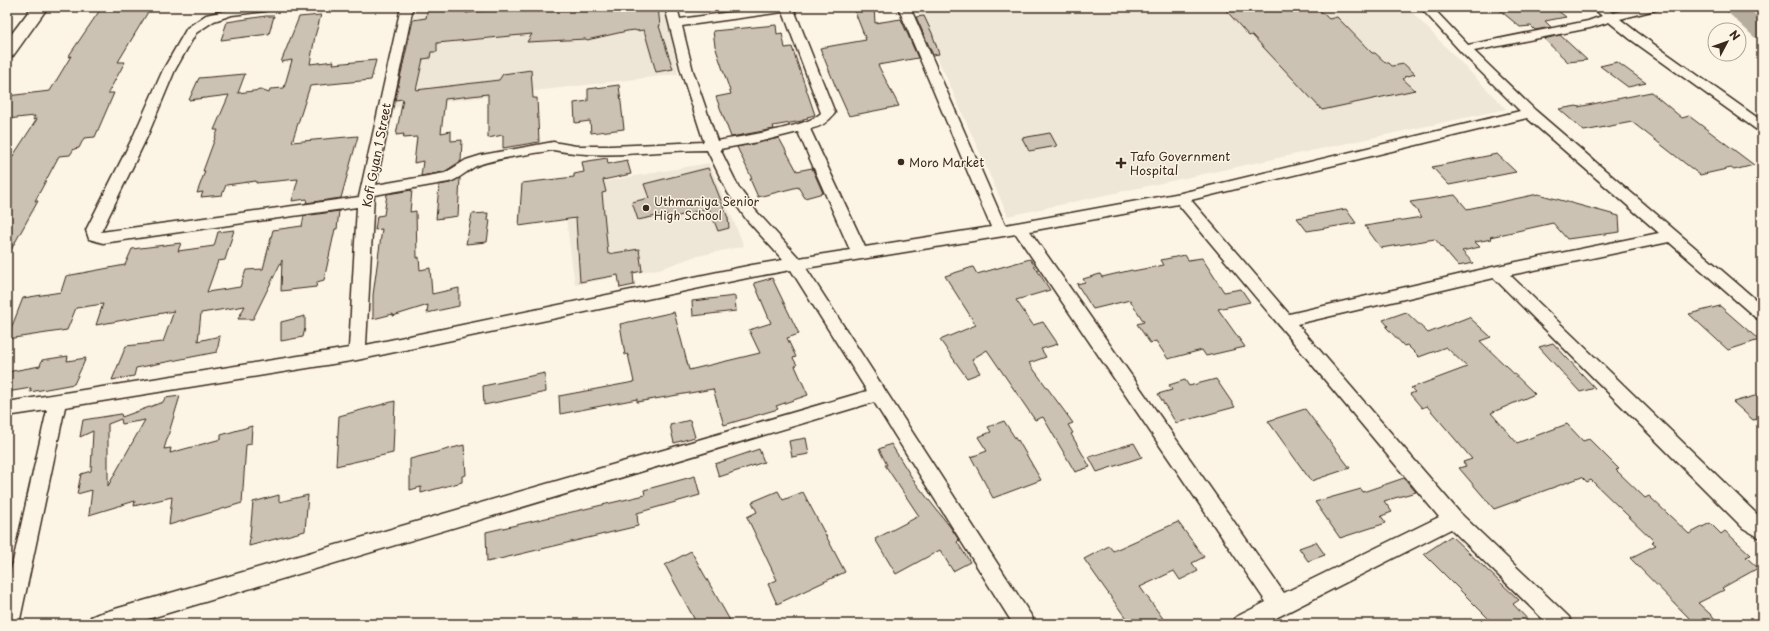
<svg xmlns="http://www.w3.org/2000/svg" width="1769" height="631" font-family="'Playpen Sans',sans-serif">
<style>
.built{fill:#eee6d6}
.lines{fill:none;stroke-linecap:round;stroke-linejoin:round}
.river{fill:#b7ad9e;fill-rule:evenodd}
.building{fill:#ccc2b3;stroke:#3b2a1e;fill-rule:evenodd}
.street-casing{stroke:#3b2a1e;stroke-width:3}
.secondary-casing{stroke:#3b2a1e;stroke-width:3}
.street{fill:#fcf5e5;fill-rule:evenodd}
.secondary{fill:#fcf5e5;fill-rule:evenodd}
.poi-dot{fill:#3b2a1e;stroke:#fcf5e5;stroke-width:1.5}
.labels{text-anchor:middle;dominant-baseline:central;stroke-width:3;stroke-linejoin:round;paint-order:stroke}
.street-label{font-size:12px;fill:#3b2a1e;stroke:#fcf5e5}
.poi-label{font-size:12px;fill:#3b2a1e;stroke:#fcf5e5;text-anchor:start}
</style>
<rect width="100%" height="100%" fill="#fcf5e5"/>
<filter id="ink" filterUnits="userSpaceOnUse"><feTurbulence type="fractalNoise" baseFrequency=".025" numOctaves="2"/><feDisplacementMap in="SourceGraphic" scale="8" xChannelSelector="R" yChannelSelector="G"/><feConvolveMatrix kernelMatrix="1 2 1 2 8 2 1 2 1" color-interpolation-filters="sRGB"/></filter>
<g filter="url(#ink)">
<!-- built -->
<g class="built">
<polygon points="413,7 666,7 678,74 391,108"/>
<polygon points="915,7 1407,7 1506,109 1008,216"/>
<polygon points="709,163 744,246 693,257 663,268 575,285 562,189"/>
</g>
<g class="lines">
<!-- river -->
<polygon class="river" points="1722,7 1746,7 1762,20 1762,39 1754,37"/>
</g>
<!-- building -->
<g class="building">
<polygon points="102,7 151,7 118,62 125,62 108,93 114,93 95,137 84,138 79,148 74,149 70,155 59,156 35,201 38,201 7,257 7,165 37,119 33,120 35,116 7,119 7,96 50,91 71,56 68,57"/>
<polygon points="428,7 467,7 466,13 515,7 658,7 660,26 659,26 673,69 656,72 644,30 636,31 635,30 627,31 587,40 586,39 527,42 532,34 437,43 437,52 431,52 430,58 423,59 416,90 499,80 503,74 531,70 533,98 537,98 539,142 503,148 503,135 488,138 488,94 445,99 441,133 451,131 451,141 462,140 461,161 444,172 421,176 423,161 414,163 417,137 403,138 404,134 396,135 403,99 395,100 413,20 426,18"/>
<polygon points="853,7 874,7 875,23 901,19 918,58 878,65 899,106 849,116 835,85 820,48 866,40"/>
<polygon points="1223,7 1316,7 1329,19 1337,17 1372,53 1375,53 1386,63 1389,63 1392,66 1404,64 1415,74 1404,77 1405,78 1403,79 1415,90 1322,110 1252,35 1249,36"/>
<polygon points="1496,7 1553,7 1566,17 1545,21 1551,27 1535,30 1531,26 1520,27"/>
<polygon points="321,15 315,36 310,64 334,61 333,64 376,60 371,80 310,86 292,142 358,136 341,198 306,203 307,199 292,201 298,179 256,183 256,181 226,185 222,195 201,197 203,192 197,193 205,171 203,171 218,130 214,130 229,95 189,100 199,78 245,74 238,93 261,90 269,93 270,89 284,88 292,60 281,62 299,17"/>
<polygon points="266,16 274,16 269,34 221,40 227,22"/>
<polygon points="924,16 932,33 939,54 933,55 916,17"/>
<polygon points="776,25 777,34 782,33 785,48 792,47 815,115 807,117 808,118 803,119 804,121 802,121 773,126 774,129 731,137 716,97 731,94 715,46 713,31"/>
<polygon points="1560,35 1587,60 1568,62 1544,39"/>
<polygon points="1617,62 1646,83 1628,87 1600,66"/>
<polygon points="619,85 624,129 591,133 590,121 575,123 574,103 588,101 588,89"/>
<polygon points="1651,92 1682,118 1689,116 1754,165 1734,170 1731,168 1700,175 1632,122 1584,131 1559,109 1577,106 1578,107"/>
<polygon points="1050,133 1057,146 1029,151 1022,138"/>
<polygon points="779,138 797,171 812,168 823,193 805,198 798,187 758,197 750,179 752,179 737,147"/>
<polygon points="1497,154 1516,172 1449,185 1432,167"/>
<polygon points="607,158 608,164 627,160 631,174 603,180 606,192 602,193 608,254 639,249 642,271 633,273 634,285 620,288 618,275 580,282 576,218 519,226 522,183 574,177 574,174 584,172 582,162"/>
<polygon points="708,168 728,218 729,228 718,231 709,208 667,219 666,214 638,220 632,202 649,198 644,184"/>
<polygon points="460,178 458,216 436,219 439,185 450,183"/>
<polygon points="412,190 410,212 416,211 417,258 419,257 420,270 430,268 432,294 459,288 459,306 427,313 428,305 393,316 393,314 373,319 373,295 382,229 375,230 377,216 384,215 387,194"/>
<polygon points="1538,194 1619,216 1620,232 1567,239 1553,223 1490,237 1492,239 1475,242 1480,247 1462,251 1473,263 1458,266 1435,239 1381,248 1365,226 1422,217 1410,202 1455,195 1467,209"/>
<polygon points="1346,209 1356,223 1307,231 1297,218"/>
<polygon points="339,211 337,229 335,229 324,280 317,282 316,287 281,291 282,260 253,319 238,319 245,306 201,313 198,341 220,336 217,352 136,368 134,376 112,380 126,346 163,342 174,311 96,325 103,304 76,308 67,330 7,339 23,298 61,292 66,276 125,265 132,249 181,243 178,251 214,246 218,232 234,230 225,260 218,261 207,292 240,287 246,270 263,269 273,230 302,226 304,216"/>
<polygon points="488,213 487,220 490,220 487,242 466,244 472,214"/>
<polygon points="1185,255 1188,260 1202,258 1224,292 1241,289 1250,302 1218,309 1245,347 1206,356 1202,350 1168,359 1156,341 1150,343 1137,324 1144,322 1130,300 1093,309 1077,284 1085,282 1083,279 1100,274 1102,277 1132,270 1133,271 1164,265 1161,260"/>
<polygon points="1030,259 1050,290 1016,300 1033,325 1043,322 1058,344 1041,349 1046,357 1029,363 1073,423 1068,425 1073,433 1071,434 1090,467 1075,472 1043,417 1035,420 987,350 972,359 980,373 967,378 940,340 976,325 945,276 973,267 977,274"/>
<polygon points="772,278 799,334 787,338 796,357 793,358 797,365 795,366 808,395 776,406 778,409 724,425 713,389 637,402 637,399 560,414 559,396 634,382 628,354 625,355 620,324 674,312 689,370 760,353 749,330 771,323 754,283"/>
<polygon points="735,296 736,311 693,316 692,301"/>
<polygon points="1720,306 1759,340 1728,350 1689,314"/>
<polygon points="1406,312 1428,333 1469,317 1491,337 1480,341 1535,394 1491,413 1517,443 1567,424 1583,441 1589,439 1619,469 1616,470 1645,498 1649,496 1689,534 1710,523 1721,534 1725,531 1751,555 1746,557 1758,568 1722,588 1724,590 1698,603 1721,624 1695,624 1630,558 1656,545 1652,542 1654,541 1591,480 1587,482 1582,477 1494,509 1459,468 1466,466 1463,462 1472,459 1427,406 1422,408 1410,394 1415,392 1411,388 1467,367 1446,347 1419,357 1407,345 1404,346 1386,327 1388,326 1383,320"/>
<polygon points="305,316 305,328 303,337 281,341 281,322"/>
<polygon points="1553,343 1595,388 1580,392 1539,347"/>
<polygon points="68,356 67,361 86,358 74,384 30,392 31,388 7,392 7,372 40,366 42,360"/>
<polygon points="545,373 546,392 484,405 483,386"/>
<polygon points="1216,379 1235,407 1176,423 1158,394 1172,390 1169,385 1185,380 1189,386"/>
<polygon points="1762,394 1762,418 1753,420 1733,402"/>
<path d="M180 396 164 449 171 448 170 453 221 439V435L252 426 251 444 246 445 242 503 169 525 172 497 134 506 135 501 89 515 92 490 77 494 81 474 91 471 93 431 80 437 83 420 121 414 122 417 163 402 165 398ZM121 419 122 424 145 420 108 486V424Z"/>
<polygon points="395,401 393,453 336,466 339,416"/>
<polygon points="1305,409 1350,468 1311,481 1268,421"/>
<polygon points="690,420 695,437 674,443 670,425"/>
<polygon points="1004,421 1017,441 1018,440 1041,480 993,498 971,457 987,451 978,437 991,432 988,427"/>
<polygon points="806,438 809,454 792,457 789,441"/>
<polygon points="1134,443 1142,457 1097,472 1089,457"/>
<polygon points="891,444 914,481 951,528 959,540 957,542 970,562 953,571 940,550 896,574 875,539 919,516 885,465 887,465 879,449"/>
<polygon points="464,445 466,475 462,476 462,482 421,493 421,487 410,490 410,459"/>
<polygon points="759,449 764,462 719,477 715,464"/>
<polygon points="695,476 700,495 637,513 638,526 487,562 486,532 645,495 644,490"/>
<polygon points="1404,478 1416,492 1384,501 1392,512 1381,516 1386,523 1340,538 1315,502 1361,489 1363,492"/>
<polygon points="778,491 783,500 803,492 845,572 777,604 768,584 777,580 747,517 757,512 752,502"/>
<polygon points="279,495 279,502 308,495 305,531 249,546 253,502"/>
<polygon points="1178,522 1204,557 1192,563 1198,571 1180,580 1174,571 1140,587 1167,624 1130,624 1084,559 1109,546 1113,551"/>
<polygon points="1451,536 1519,600 1513,604 1532,624 1494,624 1424,554"/>
<polygon points="1316,542 1325,555 1308,561 1299,548"/>
<polygon points="691,551 732,624 697,624 665,565"/>
</g>
<g class="lines">
<!-- street casing -->
<g class="street-casing">
<path id="street" d="M241 7H271L269 9 265 11 232 15 214 21 196 33 175 70 147 137 101 232 359 197 401 7H413L376 185 445 173 466 160 482 155 553 142 576 146H611L704 142 681 71 665 7H677L680 19 768 7H793L835 113C828 122 821 127 810 129L865 247 991 227 898 7H910L1005 225 1181 193 1520 111 1461 52 1420 7H1432L1468 45 1588 21 1602 16 1592 7H1605L1613 13 1635 7H1661L1659 9 1620 19 1638 33 1762 121V131L1757 130 1630 39 1609 22 1590 28 1474 51 1535 110 1762 305V320L1756 318 1669 242 1510 275 1762 519V539L1743 528 1494 278 1297 324 1460 513 1569 617 1572 624H1548L1451 529 1264 624H1233L1236 617 1266 602 1016 234 806 268 1032 617 1035 624H1013L874 402 131 624H88L91 617 98 614 867 391 791 270 752 277 357 360 65 407 19 624H7V588L47 410 7 416V402L349 348 357 207 103 243 89 239 86 230 133 137 163 70 187 28 206 15ZM783 12 821 113C809 127 738 137 717 141L693 71 682 26ZM1527 118 1659 233 1497 266 1289 314 1191 200ZM798 132 850 250 799 258 756 211 739 188 720 149 758 142ZM553 150C605 160 655 150 707 150L728 193 746 219 783 260 752 265 366 345 374 195 449 182C459 179 467 171 476 166 495 158 532 154 553 150ZM1178 204 1439 517 1284 593 1030 231Z"/>
</g>
<!-- secondary casing -->
<g class="secondary-casing">
<polygon id="secondary" points="32,7 48,7 13,56 7,57 7,40"/>
</g>
<!-- street -->
<use href="#street" class="street"/>
<!-- secondary -->
<use href="#secondary" class="secondary"/>
</g>
</g>
<!-- markers -->
<g class="poi-dot">
<circle cx="901" cy="162" r="4"/>
<path d="M1119 157h4v4h4v4h-4v4h-4v-4h-4v-4h4z"/>
<circle cx="646" cy="208" r="4"/>
</g>
<g class="labels">
<!-- street labels -->
<g class="street-label">
<text transform="translate(376 155) rotate(-79)">Kofi Gyan 1 Street</text>
</g>
<!-- poi labels -->
<g class="poi-label">
<text x="1130" y="156">Tafo Government<tspan x="1130" dy="14">Hospital</tspan></text>
<text x="909" y="162">Moro Market</text>
<text x="654" y="201">Uthmaniya Senior<tspan x="654" dy="14">High School</tspan></text>
</g>
</g>
<!-- margin -->
<rect width="1769" height="631" fill="none" stroke="#fcf5e5" stroke-width="24"/>
<rect x="12" y="12" width="1745" height="607" fill="none" stroke="#3b2a1e" stroke-width="1.5" filter="url(#ink)"/>
<!-- north arrow -->
<g transform="translate(1727 42) rotate(49)"><circle r="19" fill="#fcf5e5" stroke="#afa495"/>
<path d="M0-3L7 15L0 10L-7 15Z" fill="#3b2a1e"/>
<text y="-6" font-size="11" font-weight="bold" text-anchor="middle" fill="#3b2a1e">N</text>
</g>
</svg>
